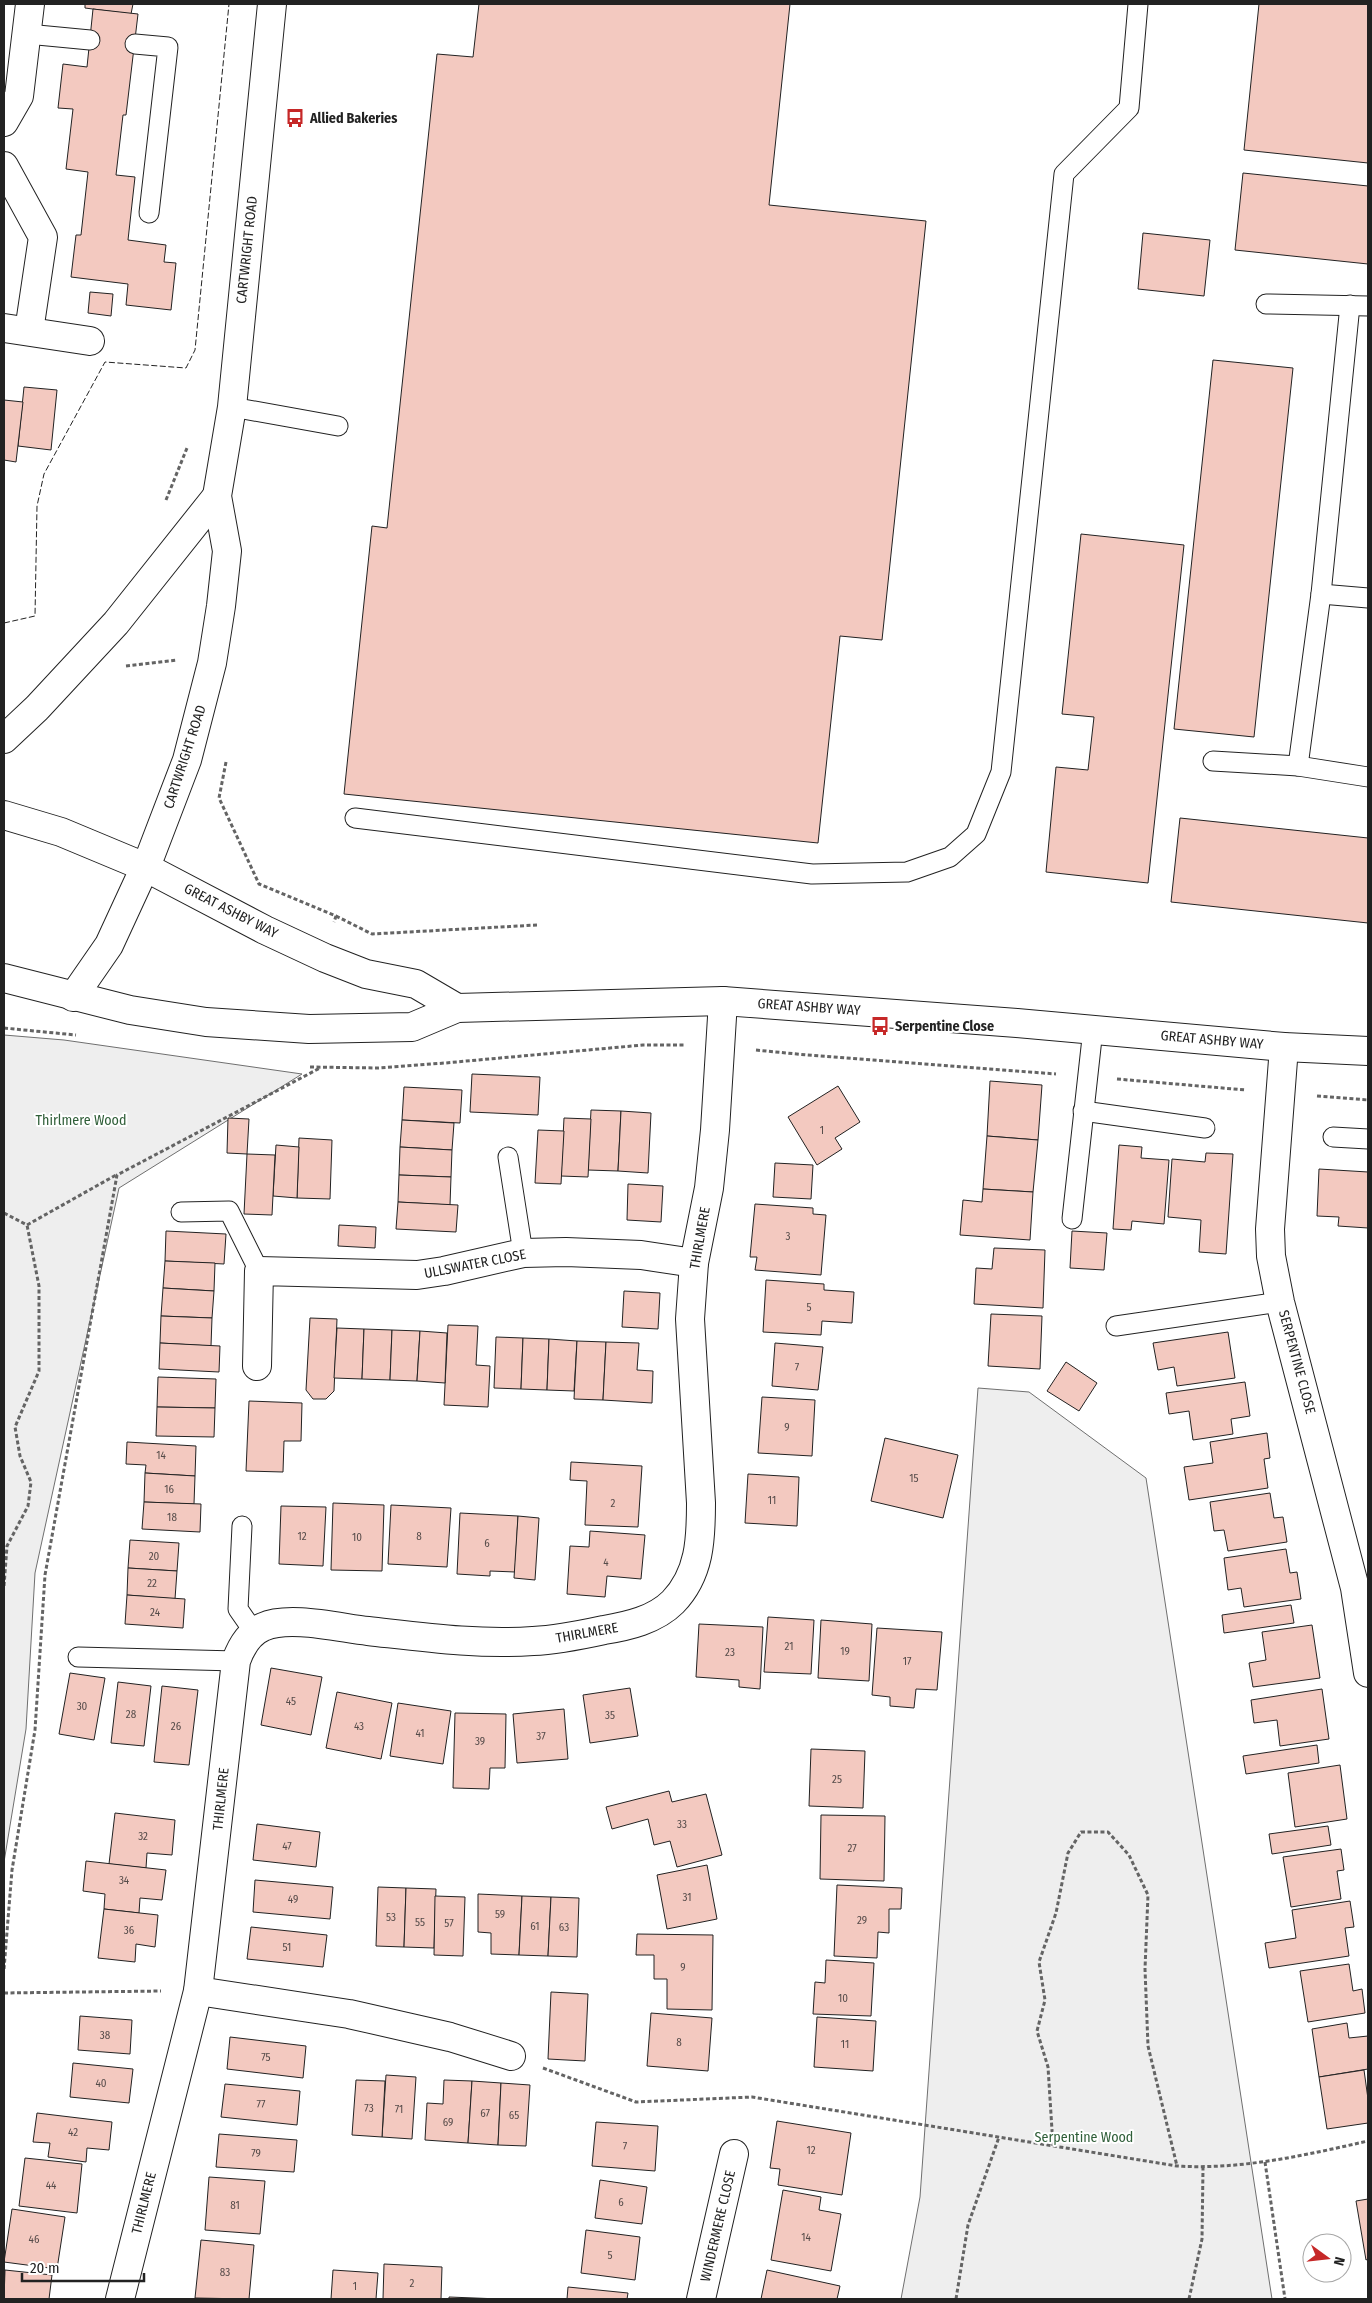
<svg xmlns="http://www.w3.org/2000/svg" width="1372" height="2303" font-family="'Fira Sans Condensed',sans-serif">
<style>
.green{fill:#eee;stroke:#6f6f6f}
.building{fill:#f3c9c0;stroke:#222}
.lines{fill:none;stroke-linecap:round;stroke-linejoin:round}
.lane-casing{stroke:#222;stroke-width:21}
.street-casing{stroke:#222;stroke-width:30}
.secondary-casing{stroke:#222;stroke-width:30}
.path{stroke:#646464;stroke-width:3;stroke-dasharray:4 2.5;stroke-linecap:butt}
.lane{stroke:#fff;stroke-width:19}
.street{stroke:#fff;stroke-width:28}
.secondary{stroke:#fff;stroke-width:28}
.fence{stroke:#222;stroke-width:1;stroke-dasharray:6 2.5;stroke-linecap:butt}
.labels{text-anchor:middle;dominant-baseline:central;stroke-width:4;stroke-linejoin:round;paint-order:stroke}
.number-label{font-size:11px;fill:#564c4a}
.poi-label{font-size:14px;font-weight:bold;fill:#222;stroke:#fff;text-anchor:start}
.street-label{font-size:14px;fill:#222;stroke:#fff}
.park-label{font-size:14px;fill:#2f5e38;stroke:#fff}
</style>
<rect width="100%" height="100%" fill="#fff"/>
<!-- green -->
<g class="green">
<polygon points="4,1035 64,1040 302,1074 119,1188 35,1573 26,1729 4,1862"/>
<polygon points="978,1388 1029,1392 1146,1478 1272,2299 901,2299 920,2197"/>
</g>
<!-- building -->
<g class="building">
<polygon points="85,4 133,4 131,14 85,8"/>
<polygon points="479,4 790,4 769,205 926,221 882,640 840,636 818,843 344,794 372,526 387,528 437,54 473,57"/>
<polygon points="1259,4 1368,4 1368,163 1244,150"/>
<polygon points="93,9 138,14 126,115 123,115 116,175 135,177 128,240 166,245 164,262 176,263 171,310 126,305 128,284 71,277 76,235 81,235 88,172 66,169 73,109 58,108 63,64 87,67"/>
<polygon points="1243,173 1368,186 1368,264 1235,250"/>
<polygon points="1143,233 1210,240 1204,296 1138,289"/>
<polygon points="90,292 113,294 111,316 88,313"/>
<polygon points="1213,360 1293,368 1254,737 1174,729"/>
<polygon points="24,387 57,390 51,450 18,446"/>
<polygon points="4,400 23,402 16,462 4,460"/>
<polygon points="1081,534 1184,545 1148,883 1046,872 1056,767 1088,770 1094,717 1062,714"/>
<polygon points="1180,818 1368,838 1368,923 1171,902"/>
<polygon points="472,1074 540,1077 538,1115 470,1112"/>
<polygon points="990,1081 1042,1085 1038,1140 987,1136"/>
<polygon points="838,1086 860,1122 835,1138 842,1149 817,1165 788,1117"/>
<polygon points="404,1087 462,1090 460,1123 402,1120"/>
<polygon points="591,1110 621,1111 618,1171 588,1170"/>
<polygon points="621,1111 651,1113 648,1173 618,1171"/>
<polygon points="228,1118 249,1119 247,1154 227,1153"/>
<polygon points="564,1118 591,1119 588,1177 561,1176"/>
<polygon points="402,1120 454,1123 452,1150 400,1147"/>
<polygon points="538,1130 564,1131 561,1184 535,1183"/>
<polygon points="987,1136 1038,1140 1033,1192 983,1189"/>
<polygon points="299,1138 332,1140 330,1199 297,1198"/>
<polygon points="276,1145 299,1147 297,1198 273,1196"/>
<polygon points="1119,1145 1142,1147 1141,1158 1169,1160 1164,1224 1132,1221 1131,1230 1113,1229"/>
<polygon points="400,1147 452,1150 451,1177 399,1175"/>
<polygon points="1206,1153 1233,1154 1226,1254 1199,1252 1201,1220 1168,1217 1172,1159 1205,1162"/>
<polygon points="247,1154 275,1155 272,1215 244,1214"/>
<polygon points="775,1163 813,1165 811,1199 773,1197"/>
<polygon points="1319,1169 1368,1172 1368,1228 1338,1226 1339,1217 1317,1216"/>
<polygon points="399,1175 451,1177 450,1205 398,1202"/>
<polygon points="628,1184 663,1186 661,1222 627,1220"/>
<polygon points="983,1189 1033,1192 1030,1240 960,1235 963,1200 982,1202"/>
<polygon points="398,1202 458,1205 456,1232 396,1229"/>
<polygon points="755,1204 813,1208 813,1214 826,1215 821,1275 755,1270 757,1257 750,1257"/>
<polygon points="339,1225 376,1227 375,1248 338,1246"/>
<polygon points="166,1231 226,1234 224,1264 165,1261"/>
<polygon points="1072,1231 1107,1233 1104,1270 1070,1268"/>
<polygon points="994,1248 1045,1250 1043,1308 974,1304 976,1268 992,1269"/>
<polygon points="165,1261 215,1263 214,1291 163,1288"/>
<polygon points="766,1280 824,1284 824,1290 854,1292 852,1323 822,1321 821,1335 763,1332"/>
<polygon points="163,1288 214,1291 212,1318 161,1316"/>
<polygon points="624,1291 660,1293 658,1329 622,1327"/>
<polygon points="991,1314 1042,1316 1040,1369 988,1366"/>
<polygon points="161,1316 212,1318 211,1346 160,1343"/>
<polygon points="310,1318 337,1319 334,1391 326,1399 313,1399 306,1390"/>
<polygon points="448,1325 478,1326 476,1365 490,1366 488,1407 444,1405"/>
<polygon points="337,1328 364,1329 362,1379 334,1378"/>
<polygon points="364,1329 392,1330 390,1380 362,1379"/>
<polygon points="392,1330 420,1331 417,1381 390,1380"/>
<polygon points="420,1331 447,1333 445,1383 417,1381"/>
<polygon points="1228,1332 1235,1378 1177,1386 1174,1367 1158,1370 1153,1343"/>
<polygon points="496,1337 523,1338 521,1389 494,1388"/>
<polygon points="523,1338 549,1339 547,1390 521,1389"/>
<polygon points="549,1339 577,1341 574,1391 547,1390"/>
<polygon points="577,1341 606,1342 603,1400 574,1399"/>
<polygon points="606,1342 639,1343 637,1370 653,1371 652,1403 603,1400"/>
<polygon points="160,1343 220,1346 219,1372 159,1369"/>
<polygon points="775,1343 823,1347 818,1390 772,1386"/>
<polygon points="1066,1362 1097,1383 1079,1411 1047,1391"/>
<polygon points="158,1377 216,1379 215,1408 157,1407"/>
<polygon points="1245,1382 1250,1416 1231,1419 1233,1434 1193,1440 1189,1411 1169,1414 1166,1393"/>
<polygon points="762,1397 815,1400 812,1456 758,1453"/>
<polygon points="249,1401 302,1403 301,1441 284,1441 283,1472 246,1471"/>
<polygon points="157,1407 215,1408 214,1437 156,1436"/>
<polygon points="1267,1433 1270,1458 1264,1459 1268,1488 1189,1500 1184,1467 1213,1463 1210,1442"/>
<polygon points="885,1438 958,1455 943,1518 871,1501"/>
<polygon points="127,1442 196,1446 195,1476 145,1473 146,1465 126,1464"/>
<polygon points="571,1462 642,1466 638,1527 585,1525 587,1481 570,1480"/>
<polygon points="145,1473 195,1476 194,1504 144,1502"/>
<polygon points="748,1474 799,1477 797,1526 745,1523"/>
<polygon points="1270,1493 1274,1518 1283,1517 1287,1542 1228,1551 1224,1530 1214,1531 1210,1502"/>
<polygon points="144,1502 201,1504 200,1532 142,1529"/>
<polygon points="333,1503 384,1505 382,1571 331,1570"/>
<polygon points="391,1505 451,1508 447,1567 388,1564"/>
<polygon points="281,1506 326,1507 323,1566 279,1564"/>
<polygon points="460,1513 518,1516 515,1572 490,1571 490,1576 457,1574"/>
<polygon points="518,1516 539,1518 535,1580 514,1578"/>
<polygon points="590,1531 645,1535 641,1579 607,1576 605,1597 567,1594 570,1546 589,1547"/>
<polygon points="130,1540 179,1543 177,1571 128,1568"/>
<polygon points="1286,1549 1290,1573 1297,1572 1301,1599 1244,1607 1241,1588 1228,1590 1224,1558"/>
<polygon points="128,1568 177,1571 175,1599 127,1595"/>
<polygon points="127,1595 185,1599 183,1628 125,1624"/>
<polygon points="1291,1605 1294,1623 1224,1633 1222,1615"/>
<polygon points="768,1617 814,1620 811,1674 764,1672"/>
<polygon points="821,1620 872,1624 869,1681 818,1678"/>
<polygon points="699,1624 763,1627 760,1689 739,1687 739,1680 696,1677"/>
<polygon points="1312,1625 1320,1678 1253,1687 1249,1663 1266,1660 1262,1632"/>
<polygon points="877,1628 942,1632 937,1690 916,1689 914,1708 890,1706 890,1697 872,1695"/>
<polygon points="271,1668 322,1677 311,1735 261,1725"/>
<polygon points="70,1673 105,1678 94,1740 59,1734"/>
<polygon points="118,1682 151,1686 144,1746 111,1743"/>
<polygon points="162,1686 198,1690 189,1765 154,1762"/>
<polygon points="630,1688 638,1736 590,1743 583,1695"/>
<polygon points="1322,1689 1329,1739 1280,1746 1277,1720 1254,1723 1251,1700"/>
<polygon points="337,1692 392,1703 381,1759 326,1748"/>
<polygon points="398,1703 451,1711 443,1764 390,1756"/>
<polygon points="564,1709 568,1759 517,1763 513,1714"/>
<polygon points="455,1713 506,1714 505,1768 490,1768 489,1789 453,1788"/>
<polygon points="1317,1745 1319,1763 1246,1774 1243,1756"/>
<polygon points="811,1749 865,1751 863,1808 809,1806"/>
<polygon points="1340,1765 1347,1819 1295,1827 1288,1773"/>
<polygon points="669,1791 672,1802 706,1794 722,1855 677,1867 670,1841 654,1845 648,1819 612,1829 606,1807"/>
<polygon points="115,1813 175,1820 172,1855 147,1853 146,1868 109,1864"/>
<polygon points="821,1815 885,1816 884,1881 820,1879"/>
<polygon points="257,1824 320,1832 316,1867 253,1860"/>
<polygon points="1328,1826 1331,1845 1272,1854 1269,1834"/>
<polygon points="1341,1849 1344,1870 1337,1871 1341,1899 1291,1907 1283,1857"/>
<polygon points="86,1861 166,1870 162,1900 140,1898 139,1913 104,1909 105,1894 83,1891"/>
<polygon points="707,1865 717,1919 667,1929 657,1875"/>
<polygon points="255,1880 333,1887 330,1919 253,1912"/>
<polygon points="837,1885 902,1888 901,1909 889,1909 889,1933 878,1932 877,1958 834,1956"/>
<polygon points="378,1887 406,1888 404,1947 376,1946"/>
<polygon points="406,1888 436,1889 434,1948 404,1947"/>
<polygon points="478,1894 522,1896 519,1955 491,1954 491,1933 478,1932"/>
<polygon points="435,1896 465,1897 463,1956 434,1955"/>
<polygon points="522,1896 551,1897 548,1956 519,1955"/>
<polygon points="551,1897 579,1898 577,1957 548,1956"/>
<polygon points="1350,1901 1354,1927 1345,1928 1349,1956 1269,1968 1265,1943 1296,1938 1292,1910"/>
<polygon points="104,1909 158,1915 155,1947 136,1944 135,1962 98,1958"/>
<polygon points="251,1927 327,1935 323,1967 247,1959"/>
<polygon points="637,1934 713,1935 712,2010 667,2009 667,1979 654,1979 654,1955 636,1955"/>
<polygon points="826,1960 874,1963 871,2016 813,2014 815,1982 825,1983"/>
<polygon points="1349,1964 1353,1991 1362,1989 1365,2013 1308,2022 1300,1971"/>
<polygon points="551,1992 588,1994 585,2061 548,2059"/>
<polygon points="651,2013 712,2018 708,2071 647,2066"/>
<polygon points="80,2016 132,2020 130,2054 78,2050"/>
<polygon points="817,2017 876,2021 873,2071 814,2067"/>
<polygon points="1347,2023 1349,2038 1368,2036 1368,2069 1319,2077 1312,2029"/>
<polygon points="230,2037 306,2046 303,2078 227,2069"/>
<polygon points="73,2063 133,2069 129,2103 70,2097"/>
<polygon points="1364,2070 1368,2099 1368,2123 1327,2129 1319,2077"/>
<polygon points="386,2075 416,2077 412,2139 382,2137"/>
<polygon points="356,2080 385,2081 382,2137 352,2135"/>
<polygon points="444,2080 472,2081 468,2143 425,2140 427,2103 443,2104"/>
<polygon points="472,2081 501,2083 498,2145 468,2143"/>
<polygon points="501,2083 530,2085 526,2146 498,2145"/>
<polygon points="225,2084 300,2091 297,2125 221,2117"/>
<polygon points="37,2113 112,2122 109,2150 87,2148 86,2162 48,2157 50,2143 33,2142"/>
<polygon points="777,2121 851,2133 842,2195 778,2185 780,2169 770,2168"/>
<polygon points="596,2122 658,2126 655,2171 592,2166"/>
<polygon points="219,2134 297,2140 294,2172 216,2167"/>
<polygon points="25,2158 82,2164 77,2213 19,2206"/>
<polygon points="209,2177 265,2181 260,2234 205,2230"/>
<polygon points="600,2180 647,2187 642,2224 595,2218"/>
<polygon points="783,2190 821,2197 819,2210 841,2214 831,2271 771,2260"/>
<polygon points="1368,2199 1368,2259 1366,2260 1356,2201"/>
<polygon points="12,2209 65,2217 57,2269 4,2262"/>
<polygon points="586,2230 640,2237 635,2280 581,2273"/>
<polygon points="201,2240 254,2245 249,2299 195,2298"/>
<polygon points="384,2264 442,2267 441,2299 383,2299"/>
<polygon points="5,2270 52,2275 49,2299 4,2299"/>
<polygon points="333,2270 378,2273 376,2299 331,2299"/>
<polygon points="767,2270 840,2286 837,2299 761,2299"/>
<polygon points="568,2287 628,2293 627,2299 567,2299"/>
<polygon points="449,2297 500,2299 449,2299"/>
</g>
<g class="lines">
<!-- lane casing -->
<g class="lane-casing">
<g id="lane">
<polyline points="27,34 90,40"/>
<polyline points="135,44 168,47 149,213"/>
<polyline points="1266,304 1368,306"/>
<polyline points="232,407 338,426"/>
<polyline points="1321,594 1368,598"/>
<polyline points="1213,761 1298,766 1368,777"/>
<polyline points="1298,766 1321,594 1350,305"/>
<polyline points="355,818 812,874 907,872 950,857 976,834 1001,772 1064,174 1129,108 1138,4"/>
<polyline points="1083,1111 1205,1128"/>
<polyline points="1333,1137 1368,1139"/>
<polyline points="508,1157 523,1253"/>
<polyline points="181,1212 229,1211 259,1271"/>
<polyline points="1072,1219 1093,1029"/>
<polyline points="1116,1326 1280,1302"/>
<polyline points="242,1526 238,1609 254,1632"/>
<polyline points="78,1657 236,1661"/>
</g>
</g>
<!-- street casing -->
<g class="street-casing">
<g id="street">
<polyline points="4,122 19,96 30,4"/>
<polyline points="4,166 43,237 29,331"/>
<polyline points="4,328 90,341"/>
<polyline points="4,739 37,708 116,623 217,496"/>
<polyline points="73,997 109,945 151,854 187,760 212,663 221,606 227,551 217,496 232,407 272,4"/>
<polyline points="1284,1047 1270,1229 1271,1256 1280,1302 1355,1588 1368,1673"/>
<polyline points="257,1366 259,1271 417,1275 444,1271 523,1253 566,1252 641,1255 694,1263"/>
<polyline points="198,1991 349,2014 450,2037 511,2056"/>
<path d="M120 2299 198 1991 236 1661C241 1647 249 1633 263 1627 289 1615 340 1628 368 1631 422 1637 478 1645 533 1641 557 1640 581 1635 604 1630 628 1626 655 1620 673 1602 700 1574 701 1539 701 1503L690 1319 694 1263 709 1188 715 1130 723 1001"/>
<polyline points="701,2299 734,2154"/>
</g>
</g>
<!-- secondary casing -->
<g class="secondary-casing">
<g id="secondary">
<polyline points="4,815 61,832 145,867 265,930 325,958 366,974 416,984 457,1008"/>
<polyline points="4,978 130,1010 206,1022 309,1029 412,1027 457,1008 723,1001 1017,1023 1284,1047 1368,1051"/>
</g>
</g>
<!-- path -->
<g class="path">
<polyline points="166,500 187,448"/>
<polyline points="126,666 177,660"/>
<polyline points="226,762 219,798 259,884 336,916 334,922"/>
<polyline points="336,916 372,934 537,925"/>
<polyline points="4,1028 76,1035"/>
<polyline points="756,1050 807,1055 1056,1074"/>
<polyline points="310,1067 378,1068 445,1063 643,1045 685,1045"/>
<polyline points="1117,1079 1246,1090"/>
<polyline points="1317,1096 1368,1100"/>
<polyline points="4,1213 27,1225 116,1175"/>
<polyline points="4,1586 7,1546 28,1506 31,1482 20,1456 15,1427 39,1371 39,1286 27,1225"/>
<polyline points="4,1969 12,1870 35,1730 45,1575 117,1175 320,1068"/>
<polyline points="4,1993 161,1991"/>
<path d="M543 2068 636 2102 752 2097 1177 2166C1241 2170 1306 2155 1368 2141"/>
<polyline points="1053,2146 1048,2067 1037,2031 1045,2000 1039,1962 1056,1913 1068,1853 1081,1832 1108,1832 1129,1855 1148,1895 1145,1969 1148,2046 1177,2166"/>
<polyline points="1265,2162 1285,2299"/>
<polyline points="956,2299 968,2225 999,2137"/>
<polyline points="1189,2299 1202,2239 1203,2168"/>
</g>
<!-- lane -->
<use href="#lane" class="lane"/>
<!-- street -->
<use href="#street" class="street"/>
<!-- secondary -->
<use href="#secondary" class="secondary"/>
<!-- fence -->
<polyline class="fence" points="4,623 35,616 37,506 44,474 105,362 186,368 195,350 229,4"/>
</g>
<!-- icons -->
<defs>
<g id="bus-bare" transform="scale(1.5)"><path d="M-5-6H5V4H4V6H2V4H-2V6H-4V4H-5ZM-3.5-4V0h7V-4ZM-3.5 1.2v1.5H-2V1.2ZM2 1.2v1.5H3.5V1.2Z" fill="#c62828" stroke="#fff" stroke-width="2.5" paint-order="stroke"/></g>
</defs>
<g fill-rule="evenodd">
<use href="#bus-bare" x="295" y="118"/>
<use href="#bus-bare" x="880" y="1026"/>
</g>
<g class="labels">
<!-- number labels -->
<g class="number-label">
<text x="822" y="1130">1</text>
<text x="788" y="1236">3</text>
<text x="809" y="1307">5</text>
<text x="797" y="1367">7</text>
<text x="787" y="1427">9</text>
<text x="161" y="1455">14</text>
<text x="914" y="1478">15</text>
<text x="169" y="1489">16</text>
<text x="772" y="1500">11</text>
<text x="613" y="1503">2</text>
<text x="172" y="1517">18</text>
<text x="302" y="1536">12</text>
<text x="419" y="1536">8</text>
<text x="357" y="1537">10</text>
<text x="487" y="1543">6</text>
<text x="154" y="1556">20</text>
<text x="606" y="1562">4</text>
<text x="152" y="1583">22</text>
<text x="155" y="1612">24</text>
<text x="789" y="1646">21</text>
<text x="845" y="1651">19</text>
<text x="730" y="1652">23</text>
<text x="907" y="1661">17</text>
<text x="291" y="1701">45</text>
<text x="82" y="1706">30</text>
<text x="131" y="1714">28</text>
<text x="610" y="1715">35</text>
<text x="176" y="1726">26</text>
<text x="359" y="1726">43</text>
<text x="420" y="1733">41</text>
<text x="541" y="1736">37</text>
<text x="480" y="1741">39</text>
<text x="837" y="1779">25</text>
<text x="682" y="1824">33</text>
<text x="143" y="1836">32</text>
<text x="287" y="1846">47</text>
<text x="852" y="1848">27</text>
<text x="124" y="1880">34</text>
<text x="687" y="1897">31</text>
<text x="293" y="1899">49</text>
<text x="500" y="1914">59</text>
<text x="391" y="1917">53</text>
<text x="862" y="1920">29</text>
<text x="420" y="1922">55</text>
<text x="449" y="1923">57</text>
<text x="535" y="1926">61</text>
<text x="564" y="1927">63</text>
<text x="129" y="1930">36</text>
<text x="287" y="1947">51</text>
<text x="683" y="1967">9</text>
<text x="843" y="1998">10</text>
<text x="105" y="2035">38</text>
<text x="679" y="2042">8</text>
<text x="845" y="2044">11</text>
<text x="266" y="2057">75</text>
<text x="101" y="2083">40</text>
<text x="261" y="2104">77</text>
<text x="369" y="2108">73</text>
<text x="399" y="2109">71</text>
<text x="485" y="2113">67</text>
<text x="514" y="2115">65</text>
<text x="448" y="2122">69</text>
<text x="73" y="2132">42</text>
<text x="625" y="2146">7</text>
<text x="811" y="2150">12</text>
<text x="256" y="2153">79</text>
<text x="51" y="2185">44</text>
<text x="621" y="2202">6</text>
<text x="235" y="2205">81</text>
<text x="806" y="2237">14</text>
<text x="34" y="2239">46</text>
<text x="610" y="2255">5</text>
<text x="225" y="2272">83</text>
<text x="412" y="2283">2</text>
<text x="355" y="2286">1</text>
</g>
<!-- poi labels -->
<g class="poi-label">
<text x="310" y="118">Allied Bakeries</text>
<text x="895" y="1026">Serpentine Close</text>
</g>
<!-- street labels -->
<g class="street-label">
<text transform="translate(247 250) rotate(-84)">CARTWRIGHT ROAD</text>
<text transform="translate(185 757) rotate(-72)">CARTWRIGHT ROAD</text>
<text transform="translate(231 911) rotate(27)">GREAT ASHBY WAY</text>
<text transform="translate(809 1007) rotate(4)">GREAT ASHBY WAY</text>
<text transform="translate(1212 1040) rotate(5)">GREAT ASHBY WAY</text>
<text transform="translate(700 1238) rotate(-80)">THIRLMERE</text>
<text transform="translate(475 1264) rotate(-11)">ULLSWATER CLOSE</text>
<text transform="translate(1297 1362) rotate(75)">SERPENTINE CLOSE</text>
<text transform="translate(587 1633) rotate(-10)">THIRLMERE</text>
<text transform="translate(221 1799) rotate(-84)">THIRLMERE</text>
<text transform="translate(144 2203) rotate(-76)">THIRLMERE</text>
<text transform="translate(718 2226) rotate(-77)">WINDERMERE CLOSE</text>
</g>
<!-- park labels -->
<g class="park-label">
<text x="81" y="1120">Thirlmere Wood</text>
<text x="1084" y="2137">Serpentine Wood</text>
</g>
</g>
<!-- border -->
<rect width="1372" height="2303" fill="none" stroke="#222222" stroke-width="10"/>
<!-- north arrow -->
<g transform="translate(1327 2258) rotate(105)"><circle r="24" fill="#ffffff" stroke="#a7a7a7"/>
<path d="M0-4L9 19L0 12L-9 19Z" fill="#c62828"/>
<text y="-8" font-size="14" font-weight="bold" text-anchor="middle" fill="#222222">N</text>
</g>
<!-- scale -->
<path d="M22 2273v8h122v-8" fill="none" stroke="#222222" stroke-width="2.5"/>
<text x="30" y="2273" font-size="15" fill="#222222" stroke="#ffffff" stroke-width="4" paint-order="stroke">20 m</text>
</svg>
